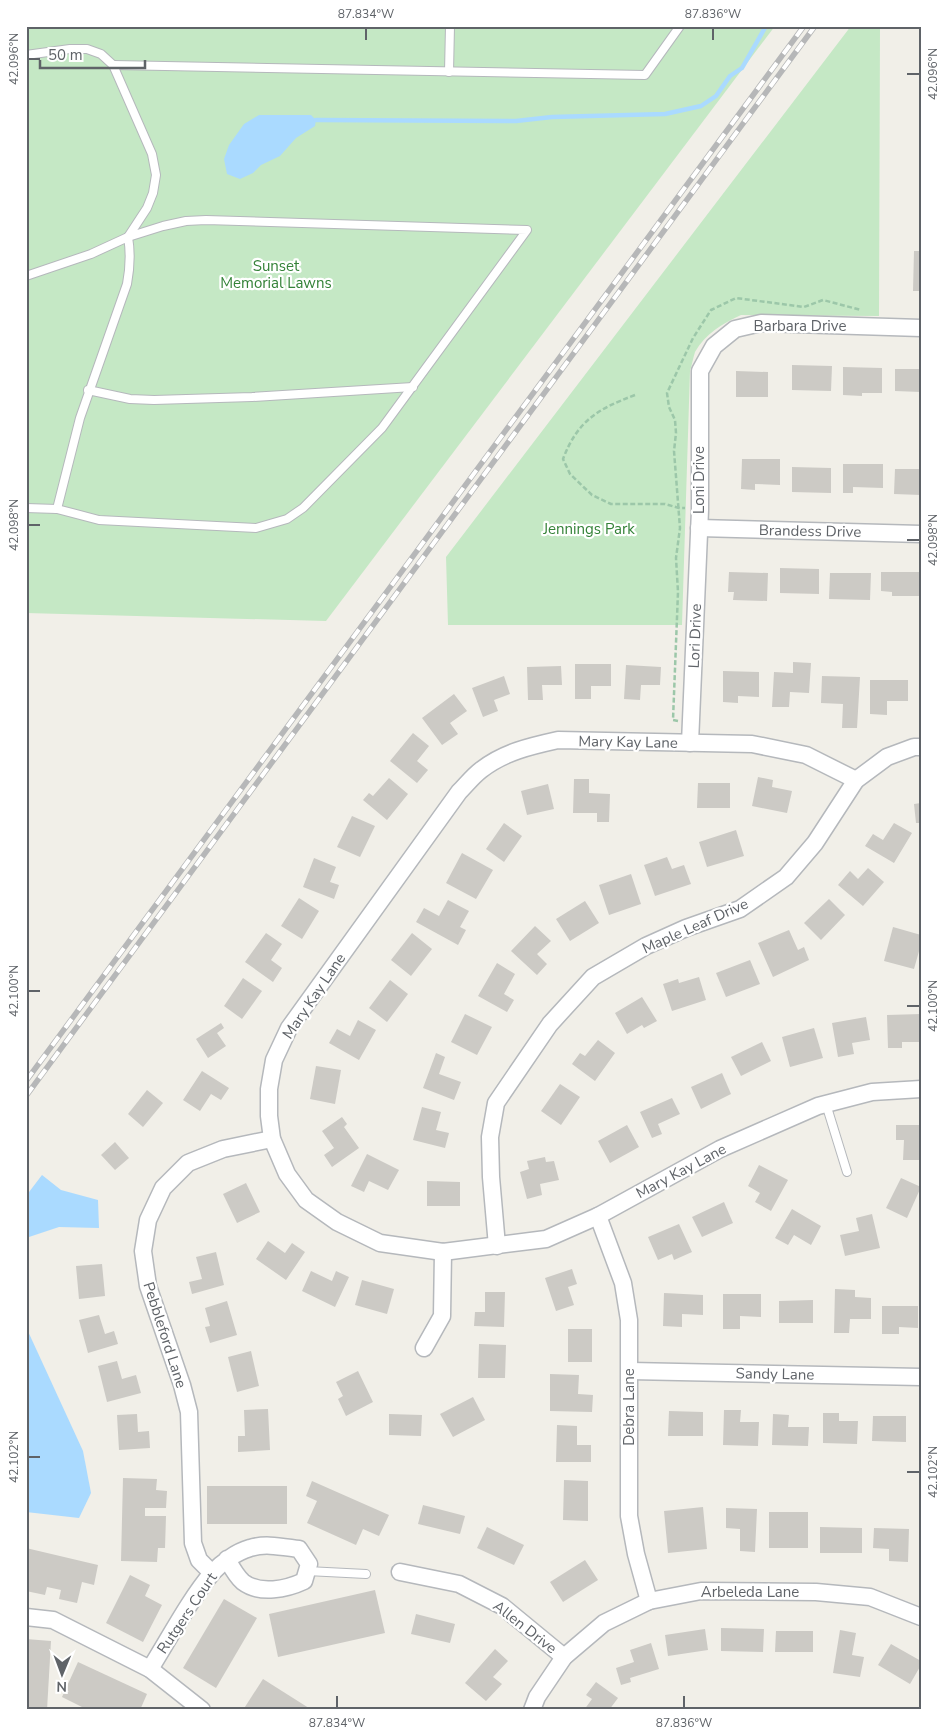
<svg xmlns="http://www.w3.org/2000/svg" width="947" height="1736" font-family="'Nunito Sans',sans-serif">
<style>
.green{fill:#c5e8c5}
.water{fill:#aadaff}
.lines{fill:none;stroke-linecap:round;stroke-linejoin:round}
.stream{stroke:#aadaff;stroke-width:4.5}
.building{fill:#cccac5}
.lane-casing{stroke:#b5b8bc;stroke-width:10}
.street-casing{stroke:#b5b8bc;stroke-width:19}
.path{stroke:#9cc7a9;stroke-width:2.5;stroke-dasharray:5 2.5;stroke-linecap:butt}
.lane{stroke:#fff;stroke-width:8}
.street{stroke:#fff;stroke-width:16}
.rail-casing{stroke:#b6b7b8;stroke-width:5.5}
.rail{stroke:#fff;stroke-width:4;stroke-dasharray:11;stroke-linecap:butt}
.ticks{fill:none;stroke:#5f6368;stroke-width:2}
.labels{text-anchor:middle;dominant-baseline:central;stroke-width:4.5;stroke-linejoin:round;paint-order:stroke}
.park-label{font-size:15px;fill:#348238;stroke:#fff}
.street-label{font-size:15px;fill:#5f6368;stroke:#fff}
.neatline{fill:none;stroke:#5f6368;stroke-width:2}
.ticks-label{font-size:12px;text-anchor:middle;fill:#5f6368}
</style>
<rect width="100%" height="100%" fill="#f1efe8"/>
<!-- green -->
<g class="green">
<polygon points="26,26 775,26 326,621 26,613"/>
<path d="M851 26H880L879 316 741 315C723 323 705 334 695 352 693 358 692 365 690 371L682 625H448L446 557Z"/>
</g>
<!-- water -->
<g class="water">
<polygon points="259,115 311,115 316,120 315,126 296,138 280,156 261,165 253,173 240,179 227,174 224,159 229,145 244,124"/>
<polygon points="42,1175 61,1190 98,1200 99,1228 59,1227 26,1238 26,1196"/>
<polygon points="26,1327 83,1451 91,1493 79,1518 26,1512"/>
</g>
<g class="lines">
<!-- stream -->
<polyline class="stream" points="316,120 516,121 552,117 665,114 701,106 716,96 730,76 742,68 766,26"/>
</g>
<!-- building -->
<g class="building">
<rect x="919" y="158" width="2" height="25"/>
<polygon points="914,251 921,251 921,291 913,291"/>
<polygon points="792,365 832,366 831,391 792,390"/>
<polygon points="843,367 882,368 882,393 862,393 862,396 843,395"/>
<polygon points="895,369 921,369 921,392 895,391"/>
<polygon points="736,371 768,372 768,397 736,397"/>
<polygon points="742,459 780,459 780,485 755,484 755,490 741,489"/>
<polygon points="843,464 883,464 883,488 853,487 853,493 843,493"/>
<polygon points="792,467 831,468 831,493 792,492"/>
<polygon points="895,469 921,469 921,495 894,494"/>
<polygon points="780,568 819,569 819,594 780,593"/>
<polygon points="729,572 768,573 767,601 733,600 734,592 728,592"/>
<polygon points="881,572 921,572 921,596 892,596 892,592 881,591"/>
<polygon points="830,573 871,573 870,600 829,599"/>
<polygon points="793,662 811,663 809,693 790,692 789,707 772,707 774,672 793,673"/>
<polygon points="575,664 611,664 611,686 591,686 591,699 575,699"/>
<polygon points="626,665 661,667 660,685 641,685 640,700 624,699"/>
<polygon points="561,666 562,685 542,685 543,700 528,700 527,667"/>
<polygon points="723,671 759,672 759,697 738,696 738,703 723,702"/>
<polygon points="504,676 510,694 494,700 498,711 483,717 472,688"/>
<polygon points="822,676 860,677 857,728 842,728 843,704 821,703"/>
<polygon points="870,680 908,680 908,701 887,701 887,715 870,714"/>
<polygon points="454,694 467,711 450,723 458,734 442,745 422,718"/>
<polygon points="413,733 429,746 417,761 428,770 417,783 390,761"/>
<polygon points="758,777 773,780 772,787 792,791 787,813 752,806"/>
<polygon points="389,778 408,794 387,820 363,800 369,793 373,796"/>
<polygon points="574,779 589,779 589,793 610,794 609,822 597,822 597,813 573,813"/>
<polygon points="698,783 730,783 730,808 697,808"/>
<polygon points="548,784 554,809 527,815 521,791"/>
<polygon points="921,803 921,823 916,823 914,804"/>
<polygon points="352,816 375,826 360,857 337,847"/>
<polygon points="504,823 522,836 504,862 486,849"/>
<polygon points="894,823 912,833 894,863 865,846 873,834 883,840"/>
<polygon points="736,830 744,856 707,867 699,842"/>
<polygon points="462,853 493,870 476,899 446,883"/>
<polygon points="667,857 672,869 684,865 691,884 655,896 644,865"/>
<polygon points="314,858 336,867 330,882 339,885 334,899 303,887"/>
<polygon points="868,868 884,882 863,906 838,885 850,871 858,879"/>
<polygon points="631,874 641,904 609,915 599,885"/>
<polygon points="299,898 319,911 302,939 281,926"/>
<polygon points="829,899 845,915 821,940 804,923"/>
<polygon points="448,900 469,911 460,927 466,930 458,945 416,922 424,908 439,916"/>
<polygon points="585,901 599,923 570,941 556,919"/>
<polygon points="535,926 551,941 537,954 547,964 537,975 511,951"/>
<polygon points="893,927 921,935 921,944 914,969 884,961"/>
<polygon points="789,930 798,950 804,947 809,960 773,977 758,943"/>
<polygon points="266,933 282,944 271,960 282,968 273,982 245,962"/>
<polygon points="412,933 432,949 411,976 391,960"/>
<polygon points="750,960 760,984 726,997 716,973"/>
<polygon points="497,963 515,974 504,994 514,1000 507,1012 478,996"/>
<polygon points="699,977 706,1000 672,1011 663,984 678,979 679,983"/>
<polygon points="243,978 262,991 242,1019 224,1006"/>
<polygon points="390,980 408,994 387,1022 369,1008"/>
<polygon points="642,997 657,1021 644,1028 642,1025 627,1034 615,1013"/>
<polygon points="465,1014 492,1027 477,1055 451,1042"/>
<polygon points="921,1014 921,1042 902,1042 902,1048 888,1048 887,1015"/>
<polygon points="866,1017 870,1040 852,1043 854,1054 838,1057 832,1023"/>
<polygon points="358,1020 376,1030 359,1060 329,1043 337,1029 350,1036"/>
<polygon points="221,1023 224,1028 217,1033 226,1046 208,1058 196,1039"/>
<polygon points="814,1028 823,1058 790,1067 782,1037"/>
<polygon points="598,1040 615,1053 595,1081 572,1064 580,1053 585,1056"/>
<polygon points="762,1042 771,1061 741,1076 731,1057"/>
<polygon points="436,1053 445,1057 439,1074 461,1082 454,1100 423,1088"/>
<polygon points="316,1066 341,1070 335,1104 310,1099"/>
<polygon points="202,1071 229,1088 221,1100 211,1094 200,1111 183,1100"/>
<polygon points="722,1073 731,1094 701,1109 691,1087"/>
<polygon points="560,1084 580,1097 561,1125 541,1111"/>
<polygon points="147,1090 163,1103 143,1127 128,1114"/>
<polygon points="672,1098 680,1114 658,1124 662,1134 652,1138 640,1112"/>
<polygon points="422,1107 441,1112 436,1130 449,1133 445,1148 413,1140"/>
<polygon points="342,1117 347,1124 344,1127 359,1148 332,1167 324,1155 334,1148 322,1131"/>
<polygon points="627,1125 639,1147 610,1163 598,1141"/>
<polygon points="896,1125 921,1125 921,1160 903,1160 904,1140 896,1140"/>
<polygon points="115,1142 129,1158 115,1170 101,1155"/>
<polygon points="367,1154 399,1170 388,1190 369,1181 364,1192 351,1186"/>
<polygon points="545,1157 546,1162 554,1161 559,1180 540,1184 542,1195 527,1199 520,1172 529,1169 527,1161"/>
<polygon points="759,1165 788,1180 771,1211 755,1202 760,1193 748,1186"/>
<polygon points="901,1178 921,1187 907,1218 886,1208"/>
<polygon points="427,1181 460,1182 460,1206 427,1206"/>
<polygon points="246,1183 260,1212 237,1223 223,1194"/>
<polygon points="724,1202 733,1223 702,1237 692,1217"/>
<polygon points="792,1209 821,1226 811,1245 794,1235 788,1245 775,1238"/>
<polygon points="872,1214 880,1248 845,1256 840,1235 859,1231 856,1218"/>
<polygon points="679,1224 692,1252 674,1260 672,1254 658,1260 648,1237"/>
<polygon points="268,1241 285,1253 292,1243 305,1252 286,1280 256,1259"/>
<polygon points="216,1252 224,1285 192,1294 189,1282 202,1279 196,1257"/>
<polygon points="102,1264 105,1296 79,1299 76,1266"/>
<polygon points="572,1269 577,1284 568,1287 574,1305 556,1311 545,1278"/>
<polygon points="311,1271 332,1281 336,1271 349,1277 335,1307 302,1291"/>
<polygon points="362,1280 394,1289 387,1314 355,1305"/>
<polygon points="835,1289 855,1290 855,1297 871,1298 871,1319 850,1319 849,1333 834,1333"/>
<polygon points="485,1292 505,1292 504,1327 474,1326 475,1312 485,1312"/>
<polygon points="664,1293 703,1295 703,1315 682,1314 682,1327 663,1326"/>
<polygon points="723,1294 761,1294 761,1317 740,1316 740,1329 723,1329"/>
<polygon points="813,1300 813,1323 779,1323 779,1301"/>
<polygon points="227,1301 237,1335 210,1343 205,1327 210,1326 205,1308"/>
<polygon points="882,1306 918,1306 918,1328 899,1327 899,1334 882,1334"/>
<polygon points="99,1315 105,1334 114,1331 118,1344 88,1353 79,1320"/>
<rect x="568" y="1329" width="24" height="33"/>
<polygon points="479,1344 506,1345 505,1378 478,1378"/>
<polygon points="251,1351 259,1386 237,1392 228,1357"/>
<polygon points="117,1361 122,1379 136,1375 141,1393 107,1402 98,1366"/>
<polygon points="358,1371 373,1402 346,1416 338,1399 343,1396 336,1382"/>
<polygon points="550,1374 579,1375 578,1394 593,1395 592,1412 550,1411"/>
<polygon points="473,1397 485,1420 453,1437 440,1414"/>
<polygon points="268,1409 270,1450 238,1452 238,1436 245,1436 244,1410"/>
<polygon points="724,1410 741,1410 740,1422 759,1422 758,1446 723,1445"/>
<polygon points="669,1411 703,1412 703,1436 668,1436"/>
<polygon points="823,1413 839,1413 839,1421 858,1421 857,1444 823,1443"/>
<polygon points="137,1414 138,1432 149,1431 150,1448 119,1450 117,1415"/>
<polygon points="389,1414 422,1415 421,1436 389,1435"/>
<polygon points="773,1414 789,1415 788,1427 809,1427 808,1446 772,1445"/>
<polygon points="873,1416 906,1416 906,1442 872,1441"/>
<polygon points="557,1425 577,1426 577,1445 591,1445 591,1462 556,1462"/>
<polygon points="123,1478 157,1479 156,1490 167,1491 166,1508 145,1508 145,1516 166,1516 165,1548 158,1548 157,1562 121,1561"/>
<polygon points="564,1480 588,1481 588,1521 563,1520"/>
<polygon points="312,1481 389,1515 379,1536 363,1529 356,1545 307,1523 317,1501 306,1496"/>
<rect x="207" y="1486" width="80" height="38"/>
<polygon points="423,1505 465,1516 460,1534 418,1524"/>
<polygon points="703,1507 707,1549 668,1553 664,1511"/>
<polygon points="726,1508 757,1509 755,1552 740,1551 740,1529 726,1528"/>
<rect x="769" y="1512" width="39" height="36"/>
<polygon points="487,1527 524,1545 514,1565 477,1548"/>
<polygon points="820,1527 862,1528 862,1553 820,1553"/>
<polygon points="874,1528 909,1529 908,1562 889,1561 889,1549 873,1548"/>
<polygon points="26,1548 98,1565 94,1585 82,1582 77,1603 59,1599 61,1590 47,1587 45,1595 26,1591"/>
<polygon points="585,1560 598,1580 563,1602 550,1582"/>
<polygon points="130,1575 150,1585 145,1596 162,1605 143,1642 106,1623"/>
<polygon points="375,1590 385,1633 278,1657 269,1614"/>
<polygon points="224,1599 257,1618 216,1688 183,1668"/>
<polygon points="416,1614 455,1624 450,1643 411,1634"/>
<polygon points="721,1628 764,1629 763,1652 721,1651"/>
<polygon points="705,1629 708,1650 668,1656 665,1635"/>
<polygon points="840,1630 856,1633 852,1655 864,1657 860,1677 833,1673"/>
<polygon points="776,1631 813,1631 813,1652 775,1652"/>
<polygon points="26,1639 51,1641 47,1710 26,1710"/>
<polygon points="651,1643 659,1669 630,1678 631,1682 621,1685 616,1668 634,1662 630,1650"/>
<polygon points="891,1644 921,1661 921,1665 910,1684 878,1665"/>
<polygon points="495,1649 508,1661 493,1677 502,1684 486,1701 465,1683"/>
<polygon points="78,1662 147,1694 140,1710 88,1710 62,1697"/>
<polygon points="263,1679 312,1710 243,1710"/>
<polygon points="596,1682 618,1698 609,1710 584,1710 592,1699 586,1695"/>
</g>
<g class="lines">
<!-- lane casing -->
<g class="lane-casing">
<g id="lane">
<path d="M26 55 70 49H87L101 54 113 65 152 154 156 175 153 193 147 208 128 237C131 254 130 268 127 284L80 418 57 509"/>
<polyline points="113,65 645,75 680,26"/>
<polyline points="449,72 450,26"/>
<polyline points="26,276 91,254 128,237 163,226 186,221 206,220 527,230 382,428 303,508 287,519 256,528 99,520 57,509 26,508"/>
<polyline points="88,390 130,399 154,400 252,397 413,387"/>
<polyline points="826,1104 847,1172"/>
<polyline points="307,1571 366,1574"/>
</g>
</g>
<!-- street casing -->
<g class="street-casing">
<g id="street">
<polyline points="699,528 921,534"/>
<polyline points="690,743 700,510 700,371 714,346 735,329 761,323 921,328"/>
<path d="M856 780 806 755 752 744 558 740C531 746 504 752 481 770 473 776 466 785 459 792L289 1028 274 1060 269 1089V1116L272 1139 287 1174 306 1200 337 1222 380 1243 443 1252 546 1239 598 1216 720 1149 818 1106 872 1092 921 1089"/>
<polyline points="598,1216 623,1283 629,1320 629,1516 636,1554 649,1601"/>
<polyline points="497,1246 491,1177 490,1137 496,1103 550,1024 593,977 646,946 686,928 740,909 786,877 815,843 856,780 887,757 914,747 921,747"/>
<polyline points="424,1348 442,1316 443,1252"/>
<polyline points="630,1371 921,1377"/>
<polyline points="400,1572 459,1584 502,1606 564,1657"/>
<polyline points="212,1573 199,1560 193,1543 189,1412 182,1385 148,1286 143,1251 148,1220 163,1188 188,1163 223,1149 272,1139"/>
<polyline points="26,1617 53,1620 150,1669 202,1710"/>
<path d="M150 1669C169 1639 189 1600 212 1573 221 1563 236 1552 250 1548 265 1543 283 1547 299 1549L309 1564 304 1581C287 1589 260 1595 243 1582 236 1576 232 1568 227 1559"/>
<polyline points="532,1710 537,1697 564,1657 604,1623 649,1601 701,1591 816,1592 870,1597 921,1617"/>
</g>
</g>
<!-- path -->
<g class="path">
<path d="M635 395C598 409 578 420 563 459L570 474 592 495 611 504H665L679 508H685"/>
<polyline points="678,721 673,720 678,592 676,558 680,528 674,451 676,433 675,420 669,407 667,393 693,338 711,310 736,298 804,307 823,300 861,310"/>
</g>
<!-- lane -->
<use href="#lane" class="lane"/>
<!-- street -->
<use href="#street" class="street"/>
<!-- rail casing -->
<g class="rail-casing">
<g id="rail">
<polyline points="26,1081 804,26"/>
<polyline points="26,1096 815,26"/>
</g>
</g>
<!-- rail -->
<use href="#rail" class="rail"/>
</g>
<!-- ticks -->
<path class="ticks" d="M366 40V28M713 40V28M28 59H40M907 74H920M28 525H40M907 540H920M28 991H40M907 1006H920M28 1457H40M907 1472H920M337 1708V1696M684 1708V1696"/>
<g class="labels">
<!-- park labels -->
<g class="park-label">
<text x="276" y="266">Sunset<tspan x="276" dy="17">Memorial Lawns</tspan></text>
<text x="589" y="529">Jennings Park</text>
</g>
<!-- street labels -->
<g class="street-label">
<text x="800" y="326">Barbara Drive</text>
<text transform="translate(699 480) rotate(-90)">Loni Drive</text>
<text transform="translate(810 531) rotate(1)">Brandess Drive</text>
<text transform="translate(695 636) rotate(-88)">Lori Drive</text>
<text transform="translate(628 742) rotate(1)">Mary Kay Lane</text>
<text transform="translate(695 926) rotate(-24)">Maple Leaf Drive</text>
<text transform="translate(314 996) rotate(-56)">Mary Kay Lane</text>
<text transform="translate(681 1171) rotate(-28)">Mary Kay Lane</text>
<text transform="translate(165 1335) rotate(72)">Pebbleford Lane</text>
<text transform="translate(775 1374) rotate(1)">Sandy Lane</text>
<text transform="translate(629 1407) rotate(-90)">Debra Lane</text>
<text x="750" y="1592">Arbeleda Lane</text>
<text transform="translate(187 1613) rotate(-56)">Rutgers Court</text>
<text transform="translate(525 1627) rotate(38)">Allen Drive</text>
</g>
</g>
<!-- border -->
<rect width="947" height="1736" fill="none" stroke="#ffffff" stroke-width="55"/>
<!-- north arrow -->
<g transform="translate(62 1674) rotate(181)" stroke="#ffffff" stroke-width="4" paint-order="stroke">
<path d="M0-4L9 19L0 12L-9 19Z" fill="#5f6368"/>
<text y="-8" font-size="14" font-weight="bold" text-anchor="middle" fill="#5f6368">N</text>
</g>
<!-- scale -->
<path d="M40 60v8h105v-8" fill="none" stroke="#5f6368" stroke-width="2.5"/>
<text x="48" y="60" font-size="15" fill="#5f6368" stroke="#ffffff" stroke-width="4" paint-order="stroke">50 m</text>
<rect x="28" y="28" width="892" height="1680" class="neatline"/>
<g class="ticks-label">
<text x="366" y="18">87.834°W</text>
<text x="713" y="18">87.836°W</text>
<text transform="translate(14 59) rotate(-90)" y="4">42.096°N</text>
<text transform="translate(933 74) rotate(-90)" y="4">42.096°N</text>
<text transform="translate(14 525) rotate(-90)" y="4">42.098°N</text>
<text transform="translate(933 540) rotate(-90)" y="4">42.098°N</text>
<text transform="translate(14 991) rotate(-90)" y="4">42.100°N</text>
<text transform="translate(933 1006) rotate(-90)" y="4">42.100°N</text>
<text transform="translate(14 1457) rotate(-90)" y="4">42.102°N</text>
<text transform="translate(933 1472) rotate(-90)" y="4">42.102°N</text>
<text x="337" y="1727">87.834°W</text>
<text x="684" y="1727">87.836°W</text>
</g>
</svg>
